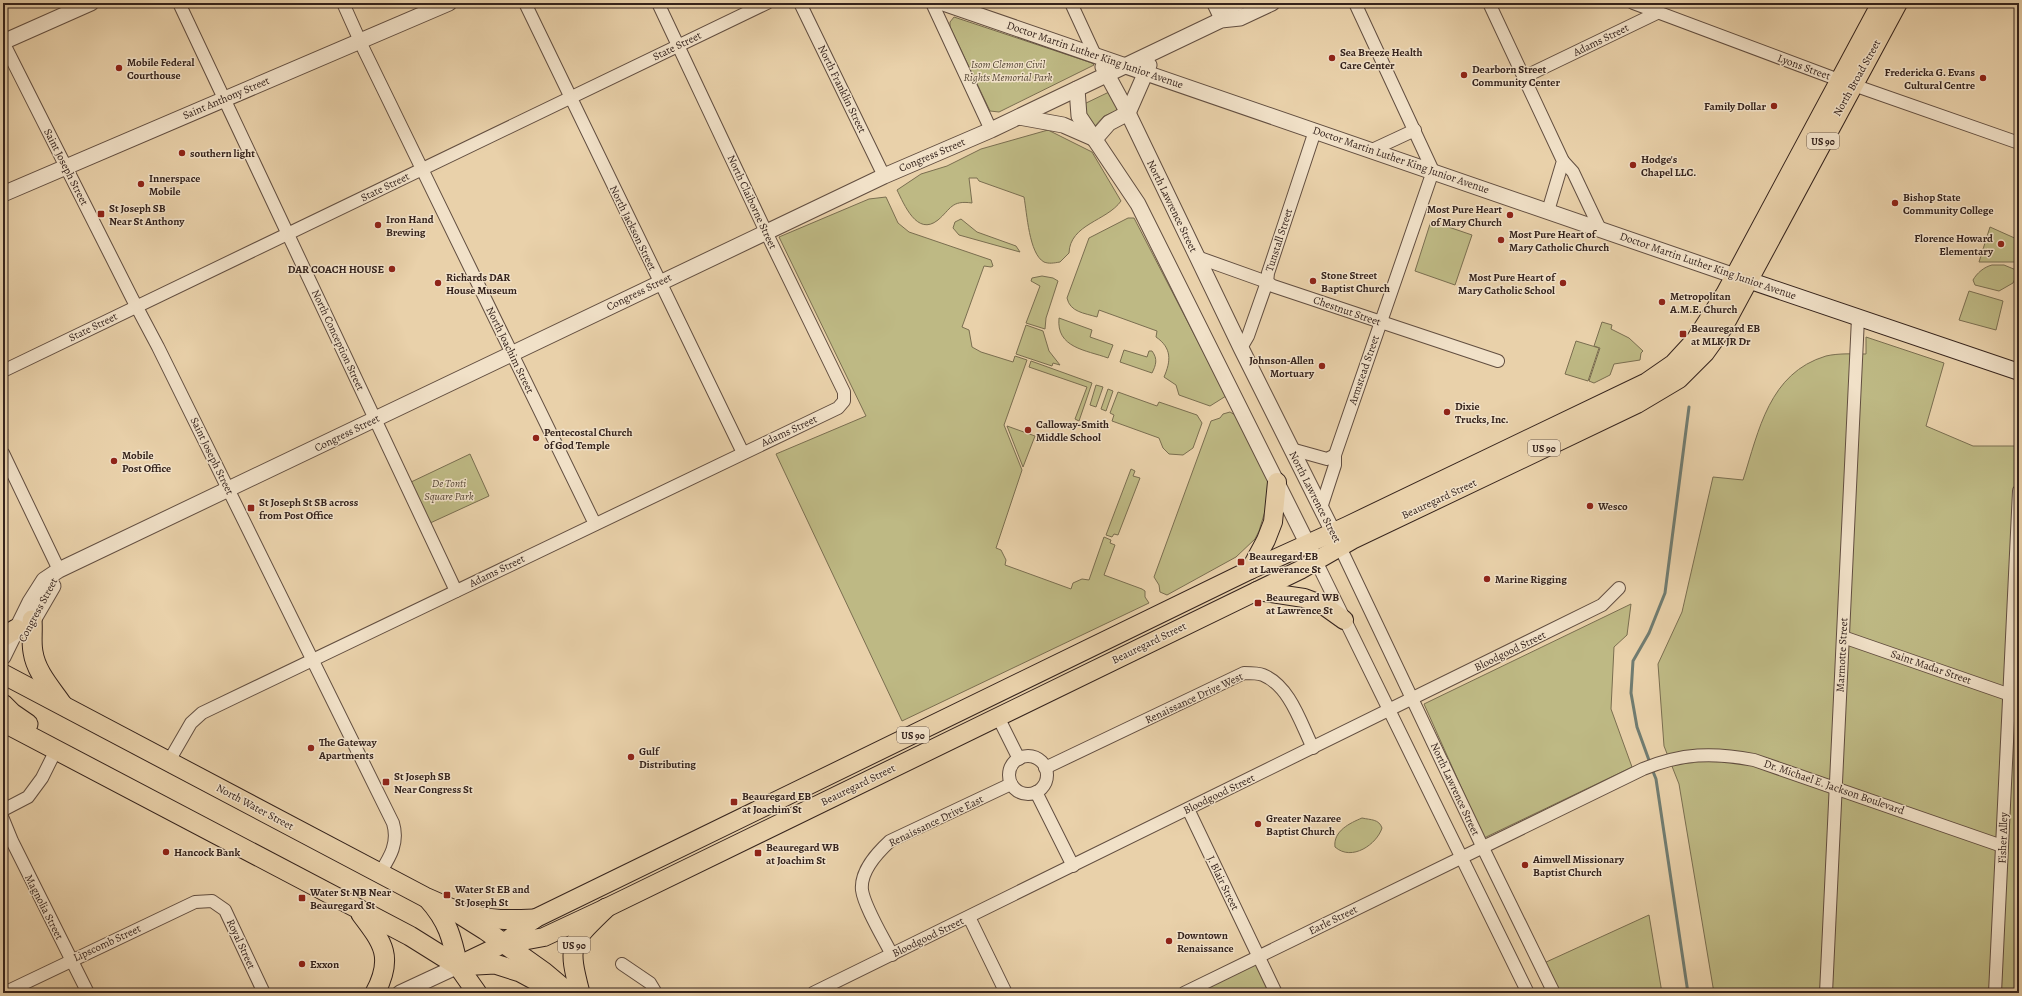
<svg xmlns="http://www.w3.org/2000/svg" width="2022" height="996" font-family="Alegreya,serif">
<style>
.green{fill:#beb984;stroke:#7a6e50}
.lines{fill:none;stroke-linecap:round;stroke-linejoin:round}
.stream{stroke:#707c71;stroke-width:3}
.minor-casing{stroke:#624e40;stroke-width:14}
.tertiary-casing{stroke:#624e40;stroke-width:17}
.secondary-casing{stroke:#35231c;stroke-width:18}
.primary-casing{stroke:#35231c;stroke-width:20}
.trunk-casing{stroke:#35231c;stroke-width:21}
.minor{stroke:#f1e1c8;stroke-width:12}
.tertiary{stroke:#f1e1c8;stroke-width:15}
.secondary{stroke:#f1e1c8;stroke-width:16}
.primary{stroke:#e9d1aa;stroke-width:18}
.trunk{stroke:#e9d1aa;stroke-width:19}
.poi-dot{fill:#8f2418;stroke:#f1e1c8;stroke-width:1.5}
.labels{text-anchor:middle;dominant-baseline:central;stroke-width:3;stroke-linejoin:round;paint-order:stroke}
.shield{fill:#f1e1c8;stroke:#6d5c50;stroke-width:1}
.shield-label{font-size:10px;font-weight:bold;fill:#35231c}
.street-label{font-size:11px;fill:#35231c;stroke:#f1e1c8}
.poi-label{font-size:11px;font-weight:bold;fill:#35231c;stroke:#f1e1c8;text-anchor:start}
.park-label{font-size:11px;font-style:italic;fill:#574836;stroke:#f1e1c8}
</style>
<rect width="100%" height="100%" fill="#e9d1aa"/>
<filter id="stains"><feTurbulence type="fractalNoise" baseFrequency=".005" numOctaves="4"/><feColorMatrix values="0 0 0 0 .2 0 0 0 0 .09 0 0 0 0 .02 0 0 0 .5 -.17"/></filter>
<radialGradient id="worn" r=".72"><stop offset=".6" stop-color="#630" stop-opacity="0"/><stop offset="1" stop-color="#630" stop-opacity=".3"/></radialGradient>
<!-- green -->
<g class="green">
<polygon points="954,17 1092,63 1094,65 999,112 990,111 950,27 950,22"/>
<polygon points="1109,92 1117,108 1116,111 1104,116 1095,126 1092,126 1082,105"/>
<path d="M1048 130 1092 152 1121 201C1107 221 1070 224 1069 253L1060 262C1054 263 1049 264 1044 262 1029 254 1027 213 1024 197L979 181 977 178H969L972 203C951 200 951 209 938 220 917 237 904 204 897 190L921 174 947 166 981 149Z"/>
<polygon points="886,197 898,223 909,232 991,260 993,266 991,267 984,266 962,327 969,330 972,347 981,352 1013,362 1015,356 1027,360 1004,425 1022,470 996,548 1001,550 1006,560 1005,565 1071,589 1073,583 1082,579 1089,580 1104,537 1111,540 1110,543 1115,545 1104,575 1142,589 1145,591 1145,597 1149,603 902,721 776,454 866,416 779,237 869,199"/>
<path d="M1128 218H1134L1226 396 1210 406 1179 395 1176 385 1164 377C1171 361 1172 348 1156 337L1157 331 1099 310 1097 317C1084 313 1070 312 1067 298L1089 238Z"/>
<polygon points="961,219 977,232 1016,246 1020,252 959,235 953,228 955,222"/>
<polygon points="1431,221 1472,235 1455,285 1415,271"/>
<polygon points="1990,227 2019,240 2019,262 1979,262"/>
<path d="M1992 265H2004L2016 270 2017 275 2013 283 1999 291 1975 285 1973 280C1977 273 1984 267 1992 265Z"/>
<polygon points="1042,276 1053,278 1058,281 1046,318 1045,329 1026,323 1040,286 1031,281 1032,278"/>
<polygon points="1969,291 2003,301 1996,330 1959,320"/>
<path d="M1059 318 1092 330 1090 337 1113 345 1108 358C1086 350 1056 348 1059 318Z"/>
<polygon points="1602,322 1612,325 1611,329 1629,338 1643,351 1641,353 1640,360 1614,364 1610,375 1594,383 1589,381 1600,348 1594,346"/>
<polygon points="1026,325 1043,331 1049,351 1060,365 1053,363 1052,366 1016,354"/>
<path d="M1866 337 1944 363 1926 426 1973 446H2019V993H1714L1679 784 1664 746 1658 664 1682 612 1713 477 1743 480C1759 430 1769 373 1826 356 1839 353 1853 354 1866 354Z"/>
<polygon points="1576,341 1599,348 1588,381 1565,374"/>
<path d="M1124 350 1147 357 1149 351H1152C1158 359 1156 365 1152 373L1120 362Z"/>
<polygon points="1031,361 1092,383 1079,421 1075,419 1087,387 1029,367"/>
<polygon points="1096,385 1103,387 1096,407 1090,405"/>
<polygon points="1108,389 1113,391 1106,411 1101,409"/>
<polygon points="1118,392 1157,406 1159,402 1197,415 1202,423 1193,448 1183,455 1169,454 1163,448 1159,438 1112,421 1114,415 1110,413"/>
<polygon points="1230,412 1237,416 1270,484 1266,508 1259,531 1255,539 1236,557 1167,595 1160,592 1159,585 1154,577 1211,421 1220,418 1223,414"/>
<polygon points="1007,426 1035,436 1023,467"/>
<polygon points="470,454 489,496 428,524 409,483"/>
<polygon points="1131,469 1135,471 1133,476 1140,478 1118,535 1114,534 1112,537 1106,535"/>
<polygon points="1631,604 1627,635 1614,647 1611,709 1632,767 1484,838 1424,704"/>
<path d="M1362 818C1371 820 1379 819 1382 828 1377 844 1352 862 1335 847 1333 831 1350 823 1362 818Z"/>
<polygon points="1649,915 1662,993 1558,993 1544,963"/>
<polygon points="1256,963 1270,993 1195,993"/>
</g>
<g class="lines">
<!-- stream -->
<g class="stream">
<polyline points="1650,763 1637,727 1631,693 1633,661 1649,633 1665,593 1689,407"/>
<polyline points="1652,769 1656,779 1688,993"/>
</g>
<!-- minor casing -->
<g class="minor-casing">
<g id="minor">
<polyline points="179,3 456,591"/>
<polyline points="343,3 364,50 595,524"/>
<polyline points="525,3 743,453"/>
<polyline points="800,3 884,176"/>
<polyline points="932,3 991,130"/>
<polyline points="1071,3 1095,55"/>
<polyline points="1213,3 1221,20"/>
<polyline points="1489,3 1563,161 1548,211"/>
<polyline points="1633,3 1839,80 2019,143"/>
<path d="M3 42 132 298 158 347 393 823C399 843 390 857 380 873"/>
<polyline points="1524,77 1657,13"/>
<polyline points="1372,150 1415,130"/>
<polyline points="1563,161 1573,172 1600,229"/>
<polyline points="1197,257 1267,282 1273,286 1498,361"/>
<polyline points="1241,348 1248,336 1267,282 1268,273 1315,131"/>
<polyline points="3,371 767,3"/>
<polyline points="1291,449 1327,459 1335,455"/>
<polyline points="3,453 59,570"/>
<polyline points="1321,508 1335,465 1335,455 1433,171 1355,3"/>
<polyline points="1340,547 1483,848 1554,993"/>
<polyline points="1316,561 1528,993"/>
<polyline points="1843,637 2019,698"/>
<polyline points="998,717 1019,759"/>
<circle cx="1028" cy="775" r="19"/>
<polyline points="169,761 191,723 202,713 838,408 844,401 844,392 766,232 658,3"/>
<path d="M1045 768 1244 673C1250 673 1258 673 1263 675 1290 686 1301 724 1313 748"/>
<polyline points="1036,792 1073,866"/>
<polyline points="1188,809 1276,993"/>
<polyline points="3,810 28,797 42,778 56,750"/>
<polyline points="3,819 12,841 88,993"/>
<polyline points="969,917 1006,993"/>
<path d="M892 955C884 939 864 906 862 890 860 871 877 853 890 841L1011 784"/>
<polyline points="622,964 650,983 656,993"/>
<polyline points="4,993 195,902 212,901 225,910 264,993"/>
<polyline points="813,993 1602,605 1619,588"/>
<path d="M1184 993 1643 769C1682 753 1713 752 1754 760L2002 846"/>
<polyline points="1826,993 1858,318"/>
<polyline points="1995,993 2019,491"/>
</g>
</g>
<!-- tertiary casing -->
<g class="tertiary-casing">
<g id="tertiary">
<polyline points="943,3 1735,276"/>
<polyline points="1221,20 1233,5 1238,3"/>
<polyline points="3,42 91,3"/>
<polyline points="1103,67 1128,113 1241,348 1338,542"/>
<polyline points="1077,89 1079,116 1138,204 1316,561"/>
<polyline points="1019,117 1063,125 1095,139 1109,123 1128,113 1149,65"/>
<polyline points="3,194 449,3"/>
<polyline points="28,629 53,586"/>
<polyline points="3,657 30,602 44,580 59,570 884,176 991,130 1221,20 1240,18 1272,3"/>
<polyline points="400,993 458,966"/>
</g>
</g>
<!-- secondary casing -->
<g class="secondary-casing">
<polyline id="secondary" points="1736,276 2019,372"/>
</g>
<!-- primary casing -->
<g class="primary-casing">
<g id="primary">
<polyline points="1250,570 1266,540 1273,522 1277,482"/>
<polyline points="1257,591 1304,598 1323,605 1344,620"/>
<polyline points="506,944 544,937 606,908 1300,570 1352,540 1637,404 1679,379 1705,353 1723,328 1898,3"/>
<polyline points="459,965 503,944 534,919 1250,570 1347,526 1647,382 1673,364 1696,339 1725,294 1881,3"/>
</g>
</g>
<!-- trunk casing -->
<g class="trunk-casing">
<g id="trunk">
<path d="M32 620C33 631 31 642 33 652 36 672 51 688 62 704"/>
<polyline points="3,637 16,629"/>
<polyline points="3,674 425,897 450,908 485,930 544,972 569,993"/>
<polyline points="3,704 12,713 28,724"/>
<polyline points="3,722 410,936 458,966 477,993"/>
<path d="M428 899C448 921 452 938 458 966"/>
<path d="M466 913C488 921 512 920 534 919"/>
<path d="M361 914C383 943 394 957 375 993"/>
<polyline points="458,966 495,964 520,972 546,986"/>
<path d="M580 993C567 943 570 943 606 908"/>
</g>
</g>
<!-- minor -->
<use href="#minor" class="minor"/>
<!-- tertiary -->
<use href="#tertiary" class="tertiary"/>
<!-- secondary -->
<use href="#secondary" class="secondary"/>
<!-- primary -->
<use href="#primary" class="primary"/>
<!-- trunk -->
<use href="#trunk" class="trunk"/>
</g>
<!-- markers -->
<g class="poi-dot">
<circle cx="1332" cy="58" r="4"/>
<circle cx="119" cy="68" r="4"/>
<circle cx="1464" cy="75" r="4"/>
<circle cx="1983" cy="78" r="4"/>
<circle cx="1774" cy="106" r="4"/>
<circle cx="182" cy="153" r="4"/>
<circle cx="1633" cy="165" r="4"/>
<circle cx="141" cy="184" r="4"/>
<circle cx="1895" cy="203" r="4"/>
<rect x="97" y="210" width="8" height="8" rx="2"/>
<circle cx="1510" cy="215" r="4"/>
<circle cx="378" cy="225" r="4"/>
<circle cx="1501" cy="240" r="4"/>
<circle cx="2001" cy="244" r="4"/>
<circle cx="392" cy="269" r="4"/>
<circle cx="1313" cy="281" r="4"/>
<circle cx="438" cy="283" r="4"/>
<circle cx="1563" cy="283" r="4"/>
<circle cx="1662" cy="302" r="4"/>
<rect x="1679" y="330" width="8" height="8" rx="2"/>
<circle cx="1322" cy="366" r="4"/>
<circle cx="1447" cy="412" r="4"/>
<circle cx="1028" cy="430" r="4"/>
<circle cx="536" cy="438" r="4"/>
<circle cx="114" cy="461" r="4"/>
<circle cx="1590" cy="506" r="4"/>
<rect x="247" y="504" width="8" height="8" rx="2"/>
<rect x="1237" y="558" width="8" height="8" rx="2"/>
<circle cx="1487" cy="579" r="4"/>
<rect x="1254" y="599" width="8" height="8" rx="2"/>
<circle cx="311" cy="748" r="4"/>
<circle cx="631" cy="757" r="4"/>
<rect x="382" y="778" width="8" height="8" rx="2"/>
<rect x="730" y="798" width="8" height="8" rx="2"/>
<circle cx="1258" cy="824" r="4"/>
<circle cx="166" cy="852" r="4"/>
<rect x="754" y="849" width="8" height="8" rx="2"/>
<circle cx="1525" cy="865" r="4"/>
<rect x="443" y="891" width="8" height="8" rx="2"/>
<rect x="298" y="894" width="8" height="8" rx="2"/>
<circle cx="1169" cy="941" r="4"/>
<circle cx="302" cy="964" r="4"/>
</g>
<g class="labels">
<!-- shield labels -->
<g class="shield">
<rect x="1807" y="133" width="32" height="16" rx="3"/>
<rect x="1528" y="440" width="32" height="16" rx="3"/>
<rect x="897" y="727" width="32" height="16" rx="3"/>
<rect x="558" y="937" width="32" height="16" rx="3"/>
</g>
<g class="shield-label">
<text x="1823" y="141">US 90</text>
<text x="1544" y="448">US 90</text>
<text x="913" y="735">US 90</text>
<text x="574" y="945">US 90</text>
</g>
<!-- street labels -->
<g class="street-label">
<text transform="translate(1601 40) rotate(-26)">Adams Street</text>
<text transform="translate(677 46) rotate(-26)">State Street</text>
<text transform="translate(1095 55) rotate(19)">Doctor Martin Luther King Junior Avenue</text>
<text transform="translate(1804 67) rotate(20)">Lyons Street</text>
<text transform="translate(1857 78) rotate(-61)">North Broad Street</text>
<text transform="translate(842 89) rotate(64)">North Franklin Street</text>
<text transform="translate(226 98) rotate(-23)">Saint Anthony Street</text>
<text transform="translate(932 155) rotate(-23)">Congress Street</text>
<text transform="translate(1401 160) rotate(19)">Doctor Martin Luther King Junior Avenue</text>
<text transform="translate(66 167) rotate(63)">Saint Joseph Street</text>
<text transform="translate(385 187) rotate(-26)">State Street</text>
<text transform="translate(752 202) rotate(65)">North Claiborne Street</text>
<text transform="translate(1172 206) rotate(64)">North Lawrence Street</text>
<text transform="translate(633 228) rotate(64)">North Jackson Street</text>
<text transform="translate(1279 240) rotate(-72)">Tunstall Street</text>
<text transform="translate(1708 266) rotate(19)">Doctor Martin Luther King Junior Avenue</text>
<text transform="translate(639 292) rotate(-26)">Congress Street</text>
<text transform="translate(1347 311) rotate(19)">Chestnut Street</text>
<text transform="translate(93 327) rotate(-26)">State Street</text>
<text transform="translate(338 340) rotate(65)">North Conception Street</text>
<text transform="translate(510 350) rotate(64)">North Joachim Street</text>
<text transform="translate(1364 370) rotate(-71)">Armstead Street</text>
<text transform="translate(789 431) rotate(-25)">Adams Street</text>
<text transform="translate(347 433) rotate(-26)">Congress Street</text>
<text transform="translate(212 456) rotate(64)">Saint Joseph Street</text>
<text transform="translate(1315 497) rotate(63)">North Lawrence Street</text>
<text transform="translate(1439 499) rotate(-25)">Beauregard Street</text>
<text transform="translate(497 571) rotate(-26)">Adams Street</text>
<text transform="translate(38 610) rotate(-62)">Congress Street</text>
<text transform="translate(1149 643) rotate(-26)">Beauregard Street</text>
<text transform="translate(1510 651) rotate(-26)">Bloodgood Street</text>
<text transform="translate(1842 655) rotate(-87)">Marmotte Street</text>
<text transform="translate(1931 667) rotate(19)">Saint Madar Street</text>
<text transform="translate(1194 698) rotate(-25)">Renaissance Drive West</text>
<text transform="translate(858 785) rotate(-26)">Beauregard Street</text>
<text transform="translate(1834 787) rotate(19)">Dr. Michael E. Jackson Boulevard</text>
<text transform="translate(1455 789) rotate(65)">North Lawrence Street</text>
<text transform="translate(1219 794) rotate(-26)">Bloodgood Street</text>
<text transform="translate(255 807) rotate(28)">North Water Street</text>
<text transform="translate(936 821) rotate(-26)">Renaissance Drive East</text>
<text transform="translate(2003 838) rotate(-88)">Fisher Alley</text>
<text transform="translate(1223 883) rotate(64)">J. Blair Street</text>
<text transform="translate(44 907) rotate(63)">Magnolia Street</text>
<text transform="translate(1333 920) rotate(-26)">Earle Street</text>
<text transform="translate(928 937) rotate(-26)">Bloodgood Street</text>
<text transform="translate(107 943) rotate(-25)">Lipscomb Street</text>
<text transform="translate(241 944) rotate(65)">Royal Street</text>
</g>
<!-- poi labels -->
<g class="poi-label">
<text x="1340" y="52">Sea Breeze Health<tspan x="1340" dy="13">Care Center</tspan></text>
<text x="127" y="62">Mobile Federal<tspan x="127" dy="13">Courthouse</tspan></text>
<text x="1472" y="69">Dearborn Street<tspan x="1472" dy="13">Community Center</tspan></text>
<text x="1975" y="72" text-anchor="end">Fredericka G. Evans<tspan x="1975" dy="13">Cultural Centre</tspan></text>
<text x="1766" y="106" text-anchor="end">Family Dollar</text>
<text x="190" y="153">southern light</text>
<text x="1641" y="159">Hodge's<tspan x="1641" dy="13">Chapel LLC.</tspan></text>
<text x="149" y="178">Innerspace<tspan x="149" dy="13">Mobile</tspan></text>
<text x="1903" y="197">Bishop State<tspan x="1903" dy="13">Community College</tspan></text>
<text x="109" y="208">St Joseph SB<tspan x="109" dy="13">Near St Anthony</tspan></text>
<text x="1502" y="209" text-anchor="end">Most Pure Heart<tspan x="1502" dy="13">of Mary Church</tspan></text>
<text x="386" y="219">Iron Hand<tspan x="386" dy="13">Brewing</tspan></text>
<text x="1509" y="234">Most Pure Heart of<tspan x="1509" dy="13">Mary Catholic Church</tspan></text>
<text x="1993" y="238" text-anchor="end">Florence Howard<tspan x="1993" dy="13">Elementary</tspan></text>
<text x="384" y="269" text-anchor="end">DAR COACH HOUSE</text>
<text x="1321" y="275">Stone Street<tspan x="1321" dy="13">Baptist Church</tspan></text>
<text x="446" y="277">Richards DAR<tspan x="446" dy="13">House Museum</tspan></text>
<text x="1555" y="277" text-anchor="end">Most Pure Heart of<tspan x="1555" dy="13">Mary Catholic School</tspan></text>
<text x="1670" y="296">Metropolitan<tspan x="1670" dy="13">A.M.E. Church</tspan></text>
<text x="1691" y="328">Beauregard EB<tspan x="1691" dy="13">at MLK JR Dr</tspan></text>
<text x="1314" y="360" text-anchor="end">Johnson-Allen<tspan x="1314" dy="13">Mortuary</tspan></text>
<text x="1455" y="406">Dixie<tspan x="1455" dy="13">Trucks, Inc.</tspan></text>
<text x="1036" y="424">Calloway-Smith<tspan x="1036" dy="13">Middle School</tspan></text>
<text x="544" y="432">Pentecostal Church<tspan x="544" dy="13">of God Temple</tspan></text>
<text x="122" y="455">Mobile<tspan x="122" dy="13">Post Office</tspan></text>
<text x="259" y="502">St Joseph St SB across<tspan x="259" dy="13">from Post Office</tspan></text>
<text x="1598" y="506">Wesco</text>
<text x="1249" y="556">Beauregard EB<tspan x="1249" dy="13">at Lawerance St</tspan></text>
<text x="1495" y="579">Marine Rigging</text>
<text x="1266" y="597">Beauregard WB<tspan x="1266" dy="13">at Lawrence St</tspan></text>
<text x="319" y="742">The Gateway<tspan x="319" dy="13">Apartments</tspan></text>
<text x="639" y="751">Gulf<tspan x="639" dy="13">Distributing</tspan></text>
<text x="394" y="776">St Joseph SB<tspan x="394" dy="13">Near Congress St</tspan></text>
<text x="742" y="796">Beauregard EB<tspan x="742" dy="13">at Joachim St</tspan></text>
<text x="1266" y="818">Greater Nazaree<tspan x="1266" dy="13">Baptist Church</tspan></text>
<text x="766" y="847">Beauregard WB<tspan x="766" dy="13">at Joachim St</tspan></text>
<text x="174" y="852">Hancock Bank</text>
<text x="1533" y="859">Aimwell Missionary<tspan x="1533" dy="13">Baptist Church</tspan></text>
<text x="455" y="889">Water St EB and<tspan x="455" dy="13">St Joseph St</tspan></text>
<text x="310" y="892">Water St NB Near<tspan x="310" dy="13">Beauregard St</tspan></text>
<text x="1177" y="935">Downtown<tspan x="1177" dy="13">Renaissance</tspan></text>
<text x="310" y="964">Exxon</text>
</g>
<!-- park labels -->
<g class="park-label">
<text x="1008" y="64">Isom Clemon Civil<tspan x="1008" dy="13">Rights Memorial Park</tspan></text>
<text x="449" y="483">De Tonti<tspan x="449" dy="13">Square Park</tspan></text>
</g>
</g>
<!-- margin -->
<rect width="2022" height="996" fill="none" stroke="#e9d1aa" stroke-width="16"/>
<rect x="4" y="4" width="2014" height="988" fill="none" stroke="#35231c" stroke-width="2"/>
<rect x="8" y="8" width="2006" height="980" fill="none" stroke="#35231c"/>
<rect width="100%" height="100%" filter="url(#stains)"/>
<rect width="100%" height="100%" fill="url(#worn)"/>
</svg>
